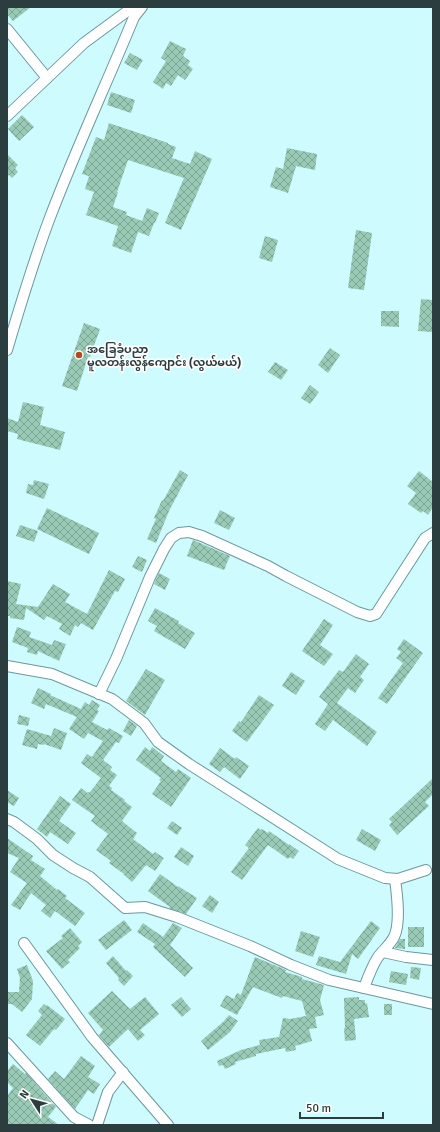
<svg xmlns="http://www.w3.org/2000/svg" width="440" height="1132" font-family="Signika,'Noto Sans Myanmar',sans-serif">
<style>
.building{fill:url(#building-cross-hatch)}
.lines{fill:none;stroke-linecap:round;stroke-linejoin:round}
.minor-casing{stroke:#6d989b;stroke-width:12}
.minor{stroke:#fff;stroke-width:10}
.poi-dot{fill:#b14b1e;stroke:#fefefe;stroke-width:1.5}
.labels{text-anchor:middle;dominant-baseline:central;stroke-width:3.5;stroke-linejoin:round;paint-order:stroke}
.poi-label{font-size:11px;font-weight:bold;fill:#2b3d3e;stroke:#fefefe;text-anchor:start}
</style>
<defs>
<pattern id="building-cross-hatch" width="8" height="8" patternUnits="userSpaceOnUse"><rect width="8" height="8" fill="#98cab6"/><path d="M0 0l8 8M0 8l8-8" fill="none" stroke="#7ca595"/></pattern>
</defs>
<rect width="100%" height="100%" fill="#cefbfe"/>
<!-- building -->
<g class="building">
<polygon points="7,7 31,7 13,21 7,14"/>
<polygon points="170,41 186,49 183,56 190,61 188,65 193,69 185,80 178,75 171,86 166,83 163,89 153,82 166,61 161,58"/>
<polygon points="130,53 143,60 137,70 124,63"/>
<polygon points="111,92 135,100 131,113 107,105"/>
<polygon points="22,115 34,127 19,141 8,129"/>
<polygon points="109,123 168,143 168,144 176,147 172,158 190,164 195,151 212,159 181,230 165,223 184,178 128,160 117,192 118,192 113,207 127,212 126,215 142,221 147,208 159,213 155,223 154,223 149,236 138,232 131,253 112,246 118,226 86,215 94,192 85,189 89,176 82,174 96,137 104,140"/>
<polygon points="287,148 317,154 315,170 296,166 288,193 270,187 276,167 283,169"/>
<polygon points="7,154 18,165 15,168 18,172 12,178 9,175 7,176"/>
<polygon points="356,230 372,233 364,290 348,288"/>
<polygon points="265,236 278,240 272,262 259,258"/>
<polygon points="421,299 432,300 432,307 433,307 433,332 418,331"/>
<polygon points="381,311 399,311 399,327 381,326"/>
<polygon points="84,323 100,329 90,357 88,357 77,391 62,386"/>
<polygon points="330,348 340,355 328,373 318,365"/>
<polygon points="275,362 288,370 281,380 268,372"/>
<polygon points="310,385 319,392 310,404 301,398"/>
<polygon points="23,402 44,407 40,425 65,432 60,450 17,439 18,434 7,431 7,418 18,422"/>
<polygon points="180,470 188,475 169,511 156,543 147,539 156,519 154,518 162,500 163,501"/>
<polygon points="419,471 433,482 433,507 428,515 423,511 421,513 408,504 416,493 407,486"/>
<polygon points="34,480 49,484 44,499 26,493 28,484 33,485"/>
<polygon points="47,508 99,533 89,554 37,529"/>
<polygon points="220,510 235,518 229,530 214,523"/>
<polygon points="20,525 38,531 34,542 16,536"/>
<polygon points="193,540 230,556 224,570 187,556"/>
<polygon points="138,556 147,560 142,572 132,567"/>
<polygon points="109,570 125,579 118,592 115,591 93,630 81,623 78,627 75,625 70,636 59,629 62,624 47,616 44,620 26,608 24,620 10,618 10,616 7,616 7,581 21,584 16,604 38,607 53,584 70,594 65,602 87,614"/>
<polygon points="159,573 170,579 165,590 154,584"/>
<polygon points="155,608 179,621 178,623 195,633 185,649 154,631 157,626 148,621"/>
<polygon points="324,619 333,625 320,645 333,654 324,666 302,651"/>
<polygon points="17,627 31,632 29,637 52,645 54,640 66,644 59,661 38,651 37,655 27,652 28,648 12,642"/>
<polygon points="404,639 423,653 387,704 378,698 403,663 396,658 401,652 397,649"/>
<polygon points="356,654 369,664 360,677 364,680 355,693 348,688 337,703 377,732 367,746 333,720 325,731 315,724 328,704 319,697 339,670 343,672"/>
<polygon points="146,669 165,680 145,715 126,701"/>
<polygon points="291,672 305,681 296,695 282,686"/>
<polygon points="38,688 51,694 50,695 81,709 85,702 89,705 92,700 100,705 97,710 99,711 92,722 107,730 109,728 123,736 119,743 116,742 103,760 112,767 110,770 117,775 109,786 112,788 111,790 125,800 124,801 132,807 122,821 137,833 133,839 153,854 155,852 164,858 155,871 146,865 132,882 123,874 124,874 109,863 111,861 96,850 108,834 91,821 95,816 72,800 81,788 88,793 89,792 90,792 101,778 81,763 87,754 92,757 103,741 88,733 84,739 69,729 77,717 46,704 44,709 31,703"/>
<polygon points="259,695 274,705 264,719 247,742 232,731 239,721 241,722"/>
<polygon points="19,715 30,718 28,726 17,724"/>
<polygon points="129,720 137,726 131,736 123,731"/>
<polygon points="54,728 67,733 61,750 44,744 44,745 38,744 37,749 22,745 27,729 51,736"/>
<polygon points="145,747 150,751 152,747 164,756 161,761 176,772 178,769 191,778 171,807 152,794 161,781 159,780 161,778 136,760"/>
<polygon points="220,748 235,759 236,757 249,766 240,779 224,767 220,772 209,764"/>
<polygon points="433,778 433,794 425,802 429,806 397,835 389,825 392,822 389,819"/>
<polygon points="7,790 19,798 14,806 7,802"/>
<polygon points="60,796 71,804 59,821 76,833 68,844 50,832 47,837 37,829"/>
<polygon points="172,821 182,828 177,835 167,828"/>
<polygon points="258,828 261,830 262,829 268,833 269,831 289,845 289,844 299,851 293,859 290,857 288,859 268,845 242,880 231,872 249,848 245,845"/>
<polygon points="362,829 381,840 375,851 356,840"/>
<polygon points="7,838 33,856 31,860 45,869 40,876 57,890 58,889 67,896 65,898 85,913 75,926 55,911 50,918 41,911 46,905 31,893 20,910 11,905 27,883 10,872 19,858 7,853"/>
<polygon points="181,847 194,856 188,866 174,857"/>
<polygon points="160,874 178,887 178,886 197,898 186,914 169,908 170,907 148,891"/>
<polygon points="210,895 219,902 212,913 202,906"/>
<polygon points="124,920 132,930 106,950 98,940"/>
<polygon points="371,921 380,928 358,959 352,954 346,974 316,965 319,956 340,962"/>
<polygon points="143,923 163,937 173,923 182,928 170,945 193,968 185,977 153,947 155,944 137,932"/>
<rect x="408" y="927" width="16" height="20"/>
<polygon points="70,928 82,942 78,946 80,948 68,960 70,962 62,969 46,951 63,938 61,936"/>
<polygon points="301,931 320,937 313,957 295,951"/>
<polygon points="400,939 405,939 405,949 395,948"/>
<polygon points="113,956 126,971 127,970 133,976 124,986 118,980 119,978 106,963"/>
<polygon points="255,957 286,970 285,972 302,977 302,979 324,985 320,1000 324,1015 315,1017 317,1028 309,1029 312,1041 295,1046 296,1050 286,1052 285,1048 256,1054 256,1056 235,1062 236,1064 225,1069 223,1065 219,1066 217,1061 241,1050 260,1045 259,1040 279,1037 283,1018 290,1019 306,1016 302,1001 283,996 282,998 253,987 237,1015 220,1006 226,995 234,999 237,993 241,995"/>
<polygon points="27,965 33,981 32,999 22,1012 12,1004 7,1004 7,992 19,992 20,978 17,969"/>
<polygon points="411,967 421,968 419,980 410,978"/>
<polygon points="391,971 408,974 406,985 389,982"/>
<polygon points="112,991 130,1009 145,997 159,1014 140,1030 145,1035 138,1041 128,1029 109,1047 99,1035 103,1030 88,1013"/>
<polygon points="181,997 191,1009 182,1017 171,1005"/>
<polygon points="359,997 359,1000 365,1000 365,1004 367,1003 369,1017 354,1019 356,1040 345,1041 344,1028 345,1028 344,998"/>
<polygon points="44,1004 46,1006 47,1005 65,1019 56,1030 54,1029 40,1046 26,1035 42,1015 38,1011"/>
<rect x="384" y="1004" width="8" height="11"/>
<polygon points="229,1015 238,1021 230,1032 208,1050 201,1041 223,1022"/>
<polygon points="81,1056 95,1066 88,1077 100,1084 94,1094 88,1090 75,1109 48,1079 55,1071 64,1079"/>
<polygon points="13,1064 25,1074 26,1073 56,1107 48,1117 59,1125 7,1125 7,1096 13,1088 7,1082 7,1071"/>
</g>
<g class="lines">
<!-- minor casing -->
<g class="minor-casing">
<g id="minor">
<polyline points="7,29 47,78"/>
<polyline points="7,116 84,43 133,7"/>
<path d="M7 350C20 306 33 263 49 220 75 151 106 85 134 17L142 7"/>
<polyline points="7,666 52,674 112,699 144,723 158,742 189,764 338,859 385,878 398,879 426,870"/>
<polyline points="99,694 116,659 150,577 164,549 171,538 179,533 189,532 202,536 268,566 286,576 357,612 370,616 376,614 425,538 433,533"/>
<polyline points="7,819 14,822 37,839 53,855 73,868 90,877 125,908 145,907 177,917 250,946 291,965 329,980 433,1004"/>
<polyline points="24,943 92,1037 168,1125"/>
<polyline points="383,952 406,957 433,960"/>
<path d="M364 988C368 977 372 966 378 957 383 950 390 945 394 937 401 923 397 894 395 879"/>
<polyline points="7,1043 74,1117 89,1125"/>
<polyline points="97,1125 108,1092 123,1072"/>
</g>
</g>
<!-- minor -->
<use href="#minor" class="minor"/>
</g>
<!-- markers -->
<circle class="poi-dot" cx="79" cy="355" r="4"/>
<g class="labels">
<!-- poi labels -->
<g class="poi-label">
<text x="87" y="349">အခြေခံပညာ<tspan x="87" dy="13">မူလတန်းလွန်ကျောင်း (လွယ်မယ်)</tspan></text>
</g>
</g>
<!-- border -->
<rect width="440" height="1132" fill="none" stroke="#2b3d3e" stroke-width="16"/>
<!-- north arrow -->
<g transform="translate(32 1100) rotate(306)" stroke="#fefefe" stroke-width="3" paint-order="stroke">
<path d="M0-3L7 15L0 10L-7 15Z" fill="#2b3d3e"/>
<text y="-6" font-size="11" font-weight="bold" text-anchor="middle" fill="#2b3d3e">N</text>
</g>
<!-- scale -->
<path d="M300 1112v6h83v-6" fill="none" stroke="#2b3d3e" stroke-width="2"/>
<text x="306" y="1112" font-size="12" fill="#2b3d3e" stroke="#fefefe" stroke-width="3" paint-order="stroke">50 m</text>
</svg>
